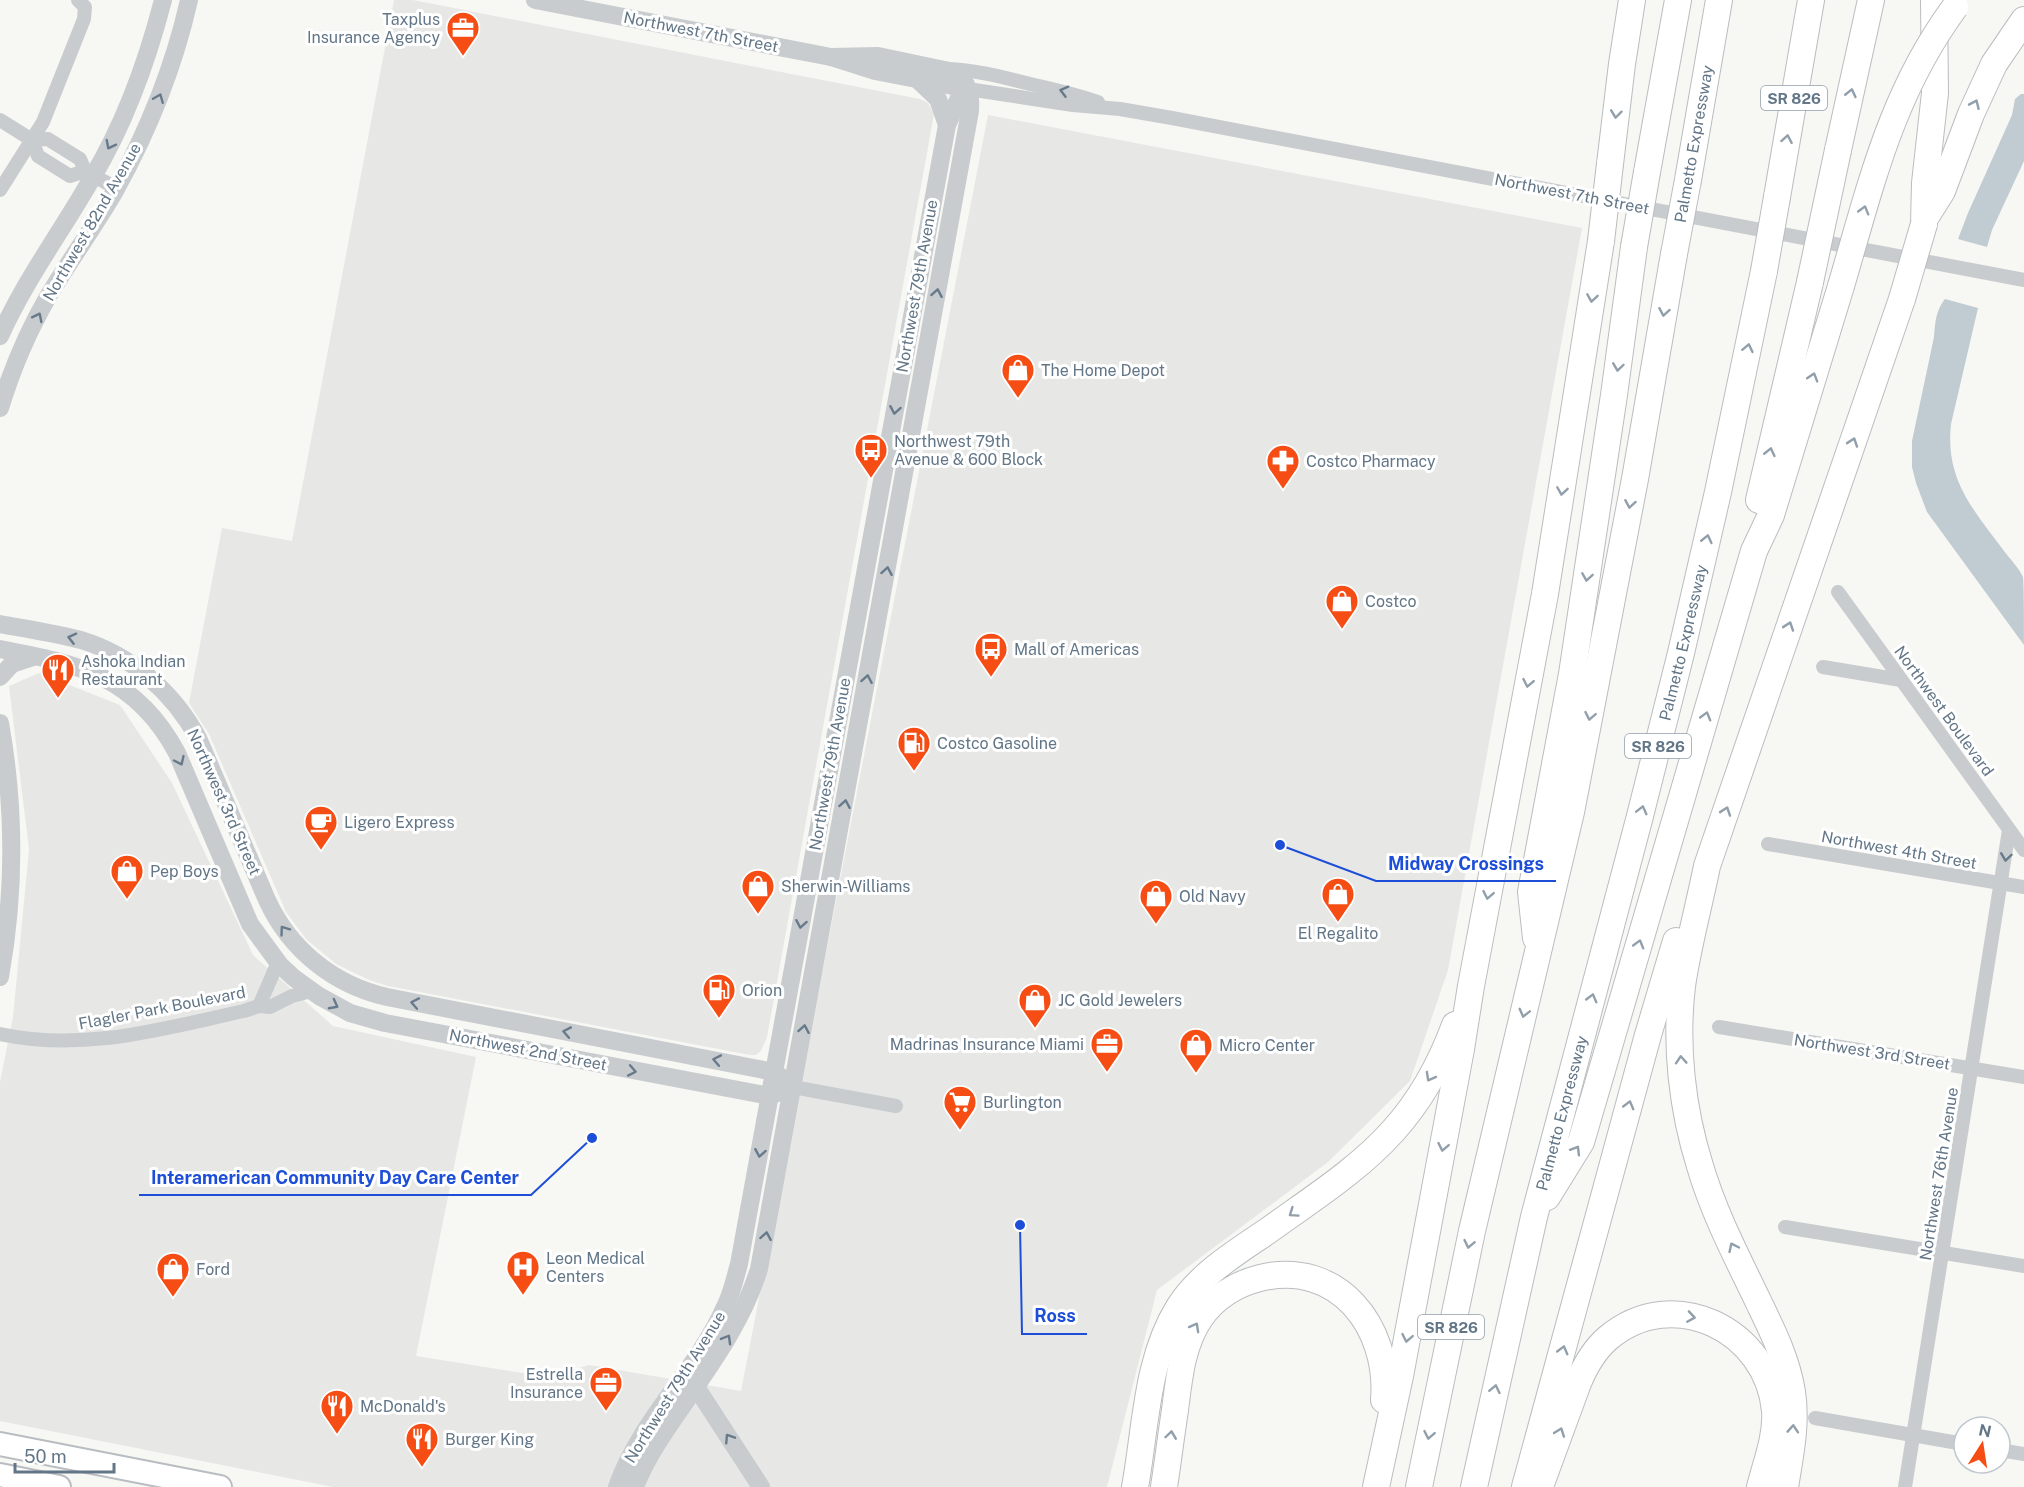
<svg xmlns="http://www.w3.org/2000/svg" width="2024" height="1487" font-family="'Public Sans',sans-serif">
<style>
.built{fill:#e7e8e6}
.water{fill:#c0ccd1}
.lines{fill:none;stroke-linecap:round;stroke-linejoin:round}
.primary-casing{stroke:#b9bdc1;stroke-width:26}
.motorway-casing{stroke:#babdc0;stroke-width:28}
.minor{stroke:#c8cccf;stroke-width:14}
.tertiary{stroke:#c8cccf;stroke-width:18}
.primary{stroke:#fff;stroke-width:22}
.motorway{stroke:#fff;stroke-width:26}
.motorway-bridge-casing{stroke:#babdc0;stroke-width:28;stroke-linecap:butt}
.motorway-bridge{stroke:#fff;stroke-width:26}
.oneway{stroke:#677a8b}
.oneway2{stroke:#919fab}
.labels{text-anchor:middle;dominant-baseline:central;stroke-width:6;stroke-linejoin:round;paint-order:stroke}
.shield{fill:#fff;stroke:#919fab;stroke-width:1.5}
.shield-label{font-size:15px;font-weight:bold;fill:#627687}
.poi-label{font-size:16px;fill:#627687;stroke:#fff;text-anchor:start}
.street-label{font-size:16px;fill:#627687;stroke:#fff}
.leader{fill:none;stroke:#1d4ed8;stroke-width:2}
.callout-dot{fill:#1d4ed8;stroke:#fff;stroke-width:2}
.callout-label{font-size:18px;text-anchor:middle;font-weight:bold;fill:#1d4ed8;stroke:#fff;stroke-width:6;stroke-linejoin:round;paint-order:stroke}
</style>
<rect width="100%" height="100%" fill="#f7f7f3"/>
<!-- built -->
<g class="built">
<polygon points="394,0 413,0 920,99 928,103 934,114 767,1037 761,1051 756,1055 750,1055 388,986 369,980 336,964 306,939 286,912 209,734 189,703 222,528 292,541"/>
<polygon points="988,115 1582,228 1448,970 1410,1081 1328,1162 1157,1290 1107,1487 333,1487 0,1421 0,1082 13,1017 29,849 9,686 39,673 120,705 172,783 253,955 333,1026 476,1057 416,1356 548,1377 589,1365 741,1391"/>
</g>
<!-- water -->
<g class="water">
<polygon points="2021,94 2024,94 2024,161 1992,230 1987,247 1958,239 1968,213 2012,115 2015,99"/>
<path d="M1945 299 1978 308 1951 424C1945 480 1973 509 2004 551 2010 559 2019 568 2023 577 2024 585 2024 633 2024 645L1927 512 1916 483 1912 467V441L1934 337C1935 322 1936 310 1945 299Z"/>
</g>
<g class="lines">
<!-- primary casing -->
<g class="primary-casing">
<g id="primary">
<polyline points="0,1444 220,1487"/>
<polyline points="0,1475 59,1487"/>
</g>
</g>
<!-- motorway casing -->
<g class="motorway-casing">
<g id="motorway">
<polyline points="1838,150 1871,0"/>
<polyline points="1610,164 1622,64 1632,0"/>
<polyline points="1647,172 1678,0"/>
<polyline points="1688,180 1719,0"/>
<polyline points="1777,197 1811,0"/>
<polyline points="1925,218 1942,191 1971,114 1994,64 2024,20"/>
<polyline points="1924,224 1925,183 1935,93 1934,0"/>
<polyline points="1759,500 1810,282"/>
<polyline points="1536,938 1531,892 1572,674 1614,395 1634,247"/>
<polyline points="1547,1197 1581,1142 1754,551 1771,515 1841,286"/>
<path d="M1542 1481 1578 1383C1585 1366 1594 1350 1608 1338 1673 1283 1768 1330 1775 1411 1777 1436 1766 1463 1760 1487"/>
<path d="M1135 1487C1146 1427 1146 1360 1179 1307 1201 1273 1237 1252 1269 1230 1312 1199 1358 1170 1393 1131 1421 1100 1441 1063 1455 1025"/>
<path d="M1164 1487C1168 1461 1171 1436 1175 1410 1179 1378 1182 1345 1200 1318 1214 1298 1236 1284 1260 1278 1338 1259 1390 1327 1384 1400"/>
<polyline points="1376,1487 1400,1376 1461,1049 1471,986 1545,594 1601,241"/>
<polyline points="1419,1487 1472,1231 1571,812 1635,479 1674,254"/>
<path id="s1" d="M1474 1487 1534 1217 1640 816 1681 653 1718 492 1764 271"/>
<polyline points="1525,1487 1648,1035 1676,941"/>
<path d="M1785 1487C1790 1456 1797 1424 1792 1392 1787 1360 1773 1332 1759 1303 1738 1259 1714 1214 1700 1166 1682 1109 1675 1045 1682 986 1688 945 1699 906 1707 866L1902 299"/>
</g>
</g>
<!-- minor -->
<g class="minor">
<path d="M947 69C976 70 1002 77 1030 84 1053 89 1075 94 1098 102"/>
<polyline points="968,89 1073,105 1120,109 1172,118 2024,280"/>
<polyline points="0,120 32,140"/>
<polyline points="85,171 70,176 38,156 32,140 48,139 51,141 80,159 85,171 116,188"/>
<polyline points="0,190 43,122 84,19 85,7 78,0"/>
<polyline points="1838,592 2024,850"/>
<polyline points="1823,667 1901,680"/>
<polyline points="1768,844 2024,887"/>
<polyline points="259,1006 278,962"/>
<polyline points="1719,1027 2024,1077"/>
<path d="M0 1034C85 1052 161 1029 244 1011L259 1006 270 1007 292 996 311 991"/>
<polyline points="793,1087 896,1106"/>
<polyline points="1785,1227 2024,1266"/>
<polyline points="1815,1418 1964,1444"/>
<polyline points="2000,1450 2024,1454"/>
<polyline points="1905,1487 2009,830"/>
</g>
<!-- tertiary -->
<g class="tertiary">
<polyline points="535,0 831,57 875,71 968,89"/>
<polyline points="918,80 938,99 947,125"/>
<path d="M0 336C25 280 62 231 92 178 125 123 147 62 163 0"/>
<path d="M0 408C12 369 28 331 49 295 70 260 94 227 115 191 148 131 174 67 189 0"/>
<path d="M0 624C27 629 54 633 81 640 131 655 173 692 198 738L267 900C290 950 334 985 387 997L759 1069 774 1072 782 1078"/>
<path d="M0 649C79 664 136 676 177 753L250 924 280 965 294 978 319 996 350 1013 385 1023 770 1096 780 1092"/>
<polyline points="0,677 12,664 33,657"/>
<path d="M0 723C15 807 15 893 0 977"/>
<polyline points="696,1387 761,1487"/>
<path d="M617 1487C640 1420 696 1372 725 1307 732 1293 735 1278 739 1264L947 125 959 98 968 89"/>
<path d="M635 1487C648 1453 670 1425 690 1395 717 1356 745 1315 759 1269L970 111C971 95 969 82 954 72L878 56 831 57"/>
</g>
<!-- primary -->
<use href="#primary" class="primary"/>
<!-- motorway -->
<use href="#motorway" class="motorway"/>
<!-- motorway-bridge casing -->
<g class="motorway-bridge-casing">
<g id="motorway-bridge">
<polyline points="1601,241 1610,164"/>
<polyline points="1634,247 1647,172"/>
<polyline points="1674,254 1688,180"/>
<polyline points="1764,271 1777,197"/>
<polyline points="1810,282 1838,150"/>
<path d="M1841 286C1871 185 1891 94 1955 7"/>
<polyline points="1902,299 1924,224"/>
</g>
</g>
<!-- motorway-bridge -->
<use href="#motorway-bridge" class="motorway-bridge"/>
</g>
<!-- one-way arrows -->
<defs><path id="oneway-chevron" d="M-2-3.5L2.5 0L-2 3.5" fill="none" stroke-width="1.6" stroke-linecap="round" stroke-linejoin="round" transform="scale(1.5)"/></defs>
<g class="oneway">
<use href="#oneway-chevron" transform="translate(1064 91) rotate(-165)"/>
<use href="#oneway-chevron" transform="translate(159 98) rotate(-68)"/>
<use href="#oneway-chevron" transform="translate(110 145) rotate(117)"/>
<use href="#oneway-chevron" transform="translate(937 293) rotate(-80)"/>
<use href="#oneway-chevron" transform="translate(38 317) rotate(-63)"/>
<use href="#oneway-chevron" transform="translate(895 410) rotate(100)"/>
<use href="#oneway-chevron" transform="translate(887 571) rotate(-80)"/>
<use href="#oneway-chevron" transform="translate(72 638) rotate(-166)"/>
<use href="#oneway-chevron" transform="translate(867 679) rotate(-80)"/>
<use href="#oneway-chevron" transform="translate(180 761) rotate(65)"/>
<use href="#oneway-chevron" transform="translate(845 804) rotate(-80)"/>
<use href="#oneway-chevron" transform="translate(2006 857) rotate(98)"/>
<use href="#oneway-chevron" transform="translate(801 924) rotate(100)"/>
<use href="#oneway-chevron" transform="translate(284 930) rotate(-126)"/>
<use href="#oneway-chevron" transform="translate(415 1003) rotate(-169)"/>
<use href="#oneway-chevron" transform="translate(334 1005) rotate(28)"/>
<use href="#oneway-chevron" transform="translate(804 1029) rotate(-80)"/>
<use href="#oneway-chevron" transform="translate(567 1032) rotate(-169)"/>
<use href="#oneway-chevron" transform="translate(717 1060) rotate(-169)"/>
<use href="#oneway-chevron" transform="translate(632 1071) rotate(11)"/>
<use href="#oneway-chevron" transform="translate(760 1153) rotate(100)"/>
<use href="#oneway-chevron" transform="translate(766 1236) rotate(-80)"/>
<use href="#oneway-chevron" transform="translate(727 1339) rotate(-60)"/>
<use href="#oneway-chevron" transform="translate(729 1438) rotate(-123)"/>
</g>
<g class="oneway2">
<use href="#oneway-chevron" transform="translate(1851 93) rotate(-77)"/>
<use href="#oneway-chevron" transform="translate(1975 104) rotate(-66)"/>
<use href="#oneway-chevron" transform="translate(1616 114) rotate(97)"/>
<use href="#oneway-chevron" transform="translate(1787 139) rotate(-80)"/>
<use href="#oneway-chevron" transform="translate(1864 210) rotate(-74)"/>
<use href="#oneway-chevron" transform="translate(1592 298) rotate(99)"/>
<use href="#oneway-chevron" transform="translate(1664 312) rotate(100)"/>
<use href="#oneway-chevron" transform="translate(1748 348) rotate(-78)"/>
<use href="#oneway-chevron" transform="translate(1618 367) rotate(98)"/>
<use href="#oneway-chevron" transform="translate(1813 377) rotate(-73)"/>
<use href="#oneway-chevron" transform="translate(1853 442) rotate(-71)"/>
<use href="#oneway-chevron" transform="translate(1770 452) rotate(-77)"/>
<use href="#oneway-chevron" transform="translate(1562 491) rotate(99)"/>
<use href="#oneway-chevron" transform="translate(1630 504) rotate(100)"/>
<use href="#oneway-chevron" transform="translate(1707 539) rotate(-77)"/>
<use href="#oneway-chevron" transform="translate(1587 577) rotate(99)"/>
<use href="#oneway-chevron" transform="translate(1789 626) rotate(-71)"/>
<use href="#oneway-chevron" transform="translate(1528 683) rotate(101)"/>
<use href="#oneway-chevron" transform="translate(1590 716) rotate(101)"/>
<use href="#oneway-chevron" transform="translate(1706 716) rotate(-74)"/>
<use href="#oneway-chevron" transform="translate(1642 810) rotate(-76)"/>
<use href="#oneway-chevron" transform="translate(1726 811) rotate(-71)"/>
<use href="#oneway-chevron" transform="translate(1488 895) rotate(101)"/>
<use href="#oneway-chevron" transform="translate(1639 944) rotate(-74)"/>
<use href="#oneway-chevron" transform="translate(1592 998) rotate(-75)"/>
<use href="#oneway-chevron" transform="translate(1524 1013) rotate(104)"/>
<use href="#oneway-chevron" transform="translate(1681 1060) rotate(-94)"/>
<use href="#oneway-chevron" transform="translate(1430 1077) rotate(119)"/>
<use href="#oneway-chevron" transform="translate(1629 1105) rotate(-75)"/>
<use href="#oneway-chevron" transform="translate(1443 1147) rotate(101)"/>
<use href="#oneway-chevron" transform="translate(1576 1150) rotate(-59)"/>
<use href="#oneway-chevron" transform="translate(1293 1213) rotate(145)"/>
<use href="#oneway-chevron" transform="translate(1469 1244) rotate(102)"/>
<use href="#oneway-chevron" transform="translate(1733 1247) rotate(-115)"/>
<use href="#oneway-chevron" transform="translate(1691 1317) rotate(9)"/>
<use href="#oneway-chevron" transform="translate(1195 1327) rotate(-61)"/>
<use href="#oneway-chevron" transform="translate(1407 1338) rotate(101)"/>
<use href="#oneway-chevron" transform="translate(1563 1350) rotate(-75)"/>
<use href="#oneway-chevron" transform="translate(1495 1389) rotate(-78)"/>
<use href="#oneway-chevron" transform="translate(1793 1429) rotate(-86)"/>
<use href="#oneway-chevron" transform="translate(1560 1432) rotate(-70)"/>
<use href="#oneway-chevron" transform="translate(1171 1435) rotate(-82)"/>
<use href="#oneway-chevron" transform="translate(1429 1435) rotate(101)"/>
</g>
<!-- icons -->
<defs>
<g id="office-pin" transform="scale(1.725)"><path d="M0 17L-7.5 6A9.5 9.5 0 1 1 7.5 6Z" fill="#f54d14" stroke="#fff"/><path d="M-6-3h4V-5.5h4V-3h4V5H-6ZM-1-4.5V-3h2v-1.5ZM-6 0V1H6V0Z" fill="#fff"/></g>
<g id="shop-pin" transform="scale(1.725)"><path d="M0 17L-7.5 6A9.5 9.5 0 1 1 7.5 6Z" fill="#f54d14" stroke="#fff"/><path d="M-5-2.5h2.3a2.7 3.5 0 0 1 5.4 0H5L5.5 6h-11ZM-1.5-2.5h3a1.5 2.3 0 0 0-3 0Z" fill="#fff"/></g>
<g id="bus-pin" transform="scale(1.725)"><path d="M0 17L-7.5 6A9.5 9.5 0 1 1 7.5 6Z" fill="#f54d14" stroke="#fff"/><path d="M-5-6H5V4H4V6H2V4H-2V6H-4V4H-5ZM-3.5-4V0h7V-4ZM-3.5 1.2v1.5H-2V1.2ZM2 1.2v1.5H3.5V1.2Z" fill="#fff"/></g>
<g id="pharmacy-pin" transform="scale(1.725)"><path d="M0 17L-7.5 6A9.5 9.5 0 1 1 7.5 6Z" fill="#f54d14" stroke="#fff"/><path d="M-2-6h4v4h4v4h-4v4h-4v-4h-4v-4h4Z" fill="#fff"/></g>
<g id="restaurant-pin" transform="scale(1.725)"><path d="M0 17L-7.5 6A9.5 9.5 0 1 1 7.5 6Z" fill="#f54d14" stroke="#fff"/><path d="M-5-6h1v4h1v-4h1v4h1v-4h1v5L-1.5 .5V6h-2V.5L-5-1ZM5-6V6H3V1.5H1.5Q1.5-4 5-6Z" fill="#fff"/></g>
<g id="fuel-pin" transform="scale(1.725)"><path d="M0 17L-7.5 6A9.5 9.5 0 1 1 7.5 6Z" fill="#f54d14" stroke="#fff"/><path d="M-5.5-6h7V0h2V4h1.3V-2.5L3-4.5l.8-.8L6-3V5H2.5V1h-1V6h-7ZM-4.2-4.7v3.2H.2V-4.7Z" fill="#fff"/></g>
<g id="cafe-pin" transform="scale(1.725)"><path d="M0 17L-7.5 6A9.5 9.5 0 1 1 7.5 6Z" fill="#f54d14" stroke="#fff"/><path d="M-5.5-4.5H6V0H3Q3 3.5 0 3.5H-2.5Q-5.5 3.5-5.5 0ZM3-3.2v2h1.7v-2ZM-6 4.5H4V6H-6Z" fill="#fff"/></g>
<g id="supermarket-pin" transform="scale(1.725)"><path d="M0 17L-7.5 6A9.5 9.5 0 1 1 7.5 6Z" fill="#f54d14" stroke="#fff"/><path d="M-6-5.5h2.5l.6 2H6L4.5 2H-2.5L-4.4-4H-6ZM-1.5 3.2a1.3 1.3 0 1 0 .1 0ZM3 3.2a1.3 1.3 0 1 0 .1 0Z" fill="#fff"/></g>
<g id="hospital-pin" transform="scale(1.725)"><path d="M0 17L-7.5 6A9.5 9.5 0 1 1 7.5 6Z" fill="#f54d14" stroke="#fff"/><path d="M-5-5h3v3.5h4V-5h3V5h-3V1.5h-4V5h-3Z" fill="#fff"/></g>
</defs>
<g fill-rule="evenodd">
<use href="#office-pin" x="463" y="28"/>
<use href="#shop-pin" x="1018" y="370"/>
<use href="#bus-pin" x="871" y="450"/>
<use href="#pharmacy-pin" x="1283" y="461"/>
<use href="#shop-pin" x="1342" y="601"/>
<use href="#bus-pin" x="991" y="649"/>
<use href="#restaurant-pin" x="58" y="670"/>
<use href="#fuel-pin" x="914" y="743"/>
<use href="#cafe-pin" x="321" y="822"/>
<use href="#shop-pin" x="127" y="871"/>
<use href="#shop-pin" x="758" y="886"/>
<use href="#shop-pin" x="1338" y="894"/>
<use href="#shop-pin" x="1156" y="896"/>
<use href="#fuel-pin" x="719" y="990"/>
<use href="#shop-pin" x="1035" y="1000"/>
<use href="#office-pin" x="1107" y="1044"/>
<use href="#shop-pin" x="1196" y="1045"/>
<use href="#supermarket-pin" x="960" y="1102"/>
<use href="#hospital-pin" x="523" y="1267"/>
<use href="#shop-pin" x="173" y="1269"/>
<use href="#office-pin" x="606" y="1383"/>
<use href="#restaurant-pin" x="337" y="1406"/>
<use href="#restaurant-pin" x="422" y="1439"/>
</g>
<g class="labels">
<!-- shield labels -->
<g class="shield">
<rect x="1761" y="86" width="66" height="24" rx="4.5"/>
<rect x="1625" y="734" width="66" height="24" rx="4.5"/>
<rect x="1418" y="1315" width="66" height="24" rx="4.5"/>
</g>
<g class="shield-label">
<text x="1794" y="98">SR 826</text>
<text x="1658" y="746">SR 826</text>
<text x="1451" y="1327">SR 826</text>
</g>
<!-- poi labels -->
<g class="poi-label">
<text x="440" y="19" text-anchor="end">Taxplus<tspan x="440" dy="18">Insurance Agency</tspan></text>
<text x="1041" y="370">The Home Depot</text>
<text x="894" y="441">Northwest 79th<tspan x="894" dy="18">Avenue &amp; 600 Block</tspan></text>
<text x="1306" y="461">Costco Pharmacy</text>
<text x="1365" y="601">Costco</text>
<text x="1014" y="649">Mall of Americas</text>
<text x="81" y="661">Ashoka Indian<tspan x="81" dy="18">Restaurant</tspan></text>
<text x="937" y="743">Costco Gasoline</text>
<text x="344" y="822">Ligero Express</text>
<text x="150" y="871">Pep Boys</text>
<text x="781" y="886">Sherwin-Williams</text>
<text x="1179" y="896">Old Navy</text>
<text x="1338" y="933" text-anchor="middle">El Regalito</text>
<text x="742" y="990">Orion</text>
<text x="1058" y="1000">JC Gold Jewelers</text>
<text x="1084" y="1044" text-anchor="end">Madrinas Insurance Miami</text>
<text x="1219" y="1045">Micro Center</text>
<text x="983" y="1102">Burlington</text>
<text x="546" y="1258">Leon Medical<tspan x="546" dy="18">Centers</tspan></text>
<text x="196" y="1269">Ford</text>
<text x="583" y="1374" text-anchor="end">Estrella<tspan x="583" dy="18">Insurance</tspan></text>
<text x="360" y="1406">McDonald's</text>
<text x="445" y="1439">Burger King</text>
</g>
<!-- street labels -->
<g class="street-label">
<text transform="translate(701 32) rotate(11)">Northwest 7th Street</text>
<text transform="translate(1694 144) rotate(-80)">Palmetto Expressway</text>
<text transform="translate(1572 194) rotate(11)">Northwest 7th Street</text>
<text transform="translate(92 222) rotate(-60)">Northwest 82nd Avenue</text>
<text transform="translate(917 286) rotate(-80)">Northwest 79th Avenue</text>
<text stroke="none"><textPath href="#s1" startOffset="870">Palmetto Expressway</textPath></text>
<text transform="translate(1944 711) rotate(54)">Northwest Boulevard</text>
<text transform="translate(830 764) rotate(-80)">Northwest 79th Avenue</text>
<text transform="translate(224 802) rotate(66)">Northwest 3rd Street</text>
<text transform="translate(1899 850) rotate(10)">Northwest 4th Street</text>
<text transform="translate(162 1008) rotate(-11)">Flagler Park Boulevard</text>
<text transform="translate(528 1050) rotate(11)">Northwest 2nd Street</text>
<text transform="translate(1872 1052) rotate(9)">Northwest 3rd Street</text>
<text stroke="none"><textPath href="#s1" startOffset="384">Palmetto Expressway</textPath></text>
<text transform="translate(1939 1174) rotate(-81)">Northwest 76th Avenue</text>
<text transform="translate(675 1387) rotate(-58)">Northwest 79th Avenue</text>
</g>
</g>
<!-- callouts -->
<path class="leader" d="M1280 845L1376 881H1556M592 1138L531 1195H139M1020 1225L1022 1334H1087"/>
<g class="callout-dot">
<circle cx="1280" cy="845" r="6"/>
<circle cx="592" cy="1138" r="6"/>
<circle cx="1020" cy="1225" r="6"/>
</g>
<g class="callout-label">
<text x="1466" y="870">Midway Crossings</text>
<text x="335" y="1184">Interamerican Community Day Care Center</text>
<text x="1055" y="1322">Ross</text>
</g>
<!-- north arrow -->
<g transform="translate(1982 1445) rotate(12)"><circle r="28" fill="#ffffff" stroke="#c0c8cf" stroke-width="1.5"/>
<path d="M0-4.5L10 22L0 15L-10 22Z" fill="#f54d14"/>
<text y="-9" font-size="16" font-weight="bold" text-anchor="middle" fill="#627687">N</text>
</g>
<!-- scale -->
<path d="M15 1463v9h99v-9" fill="none" stroke="#627687" stroke-width="3"/>
<text x="24" y="1463" font-size="18" fill="#627687" stroke="#ffffff" stroke-width="4.5" paint-order="stroke">50 m</text>
</svg>
